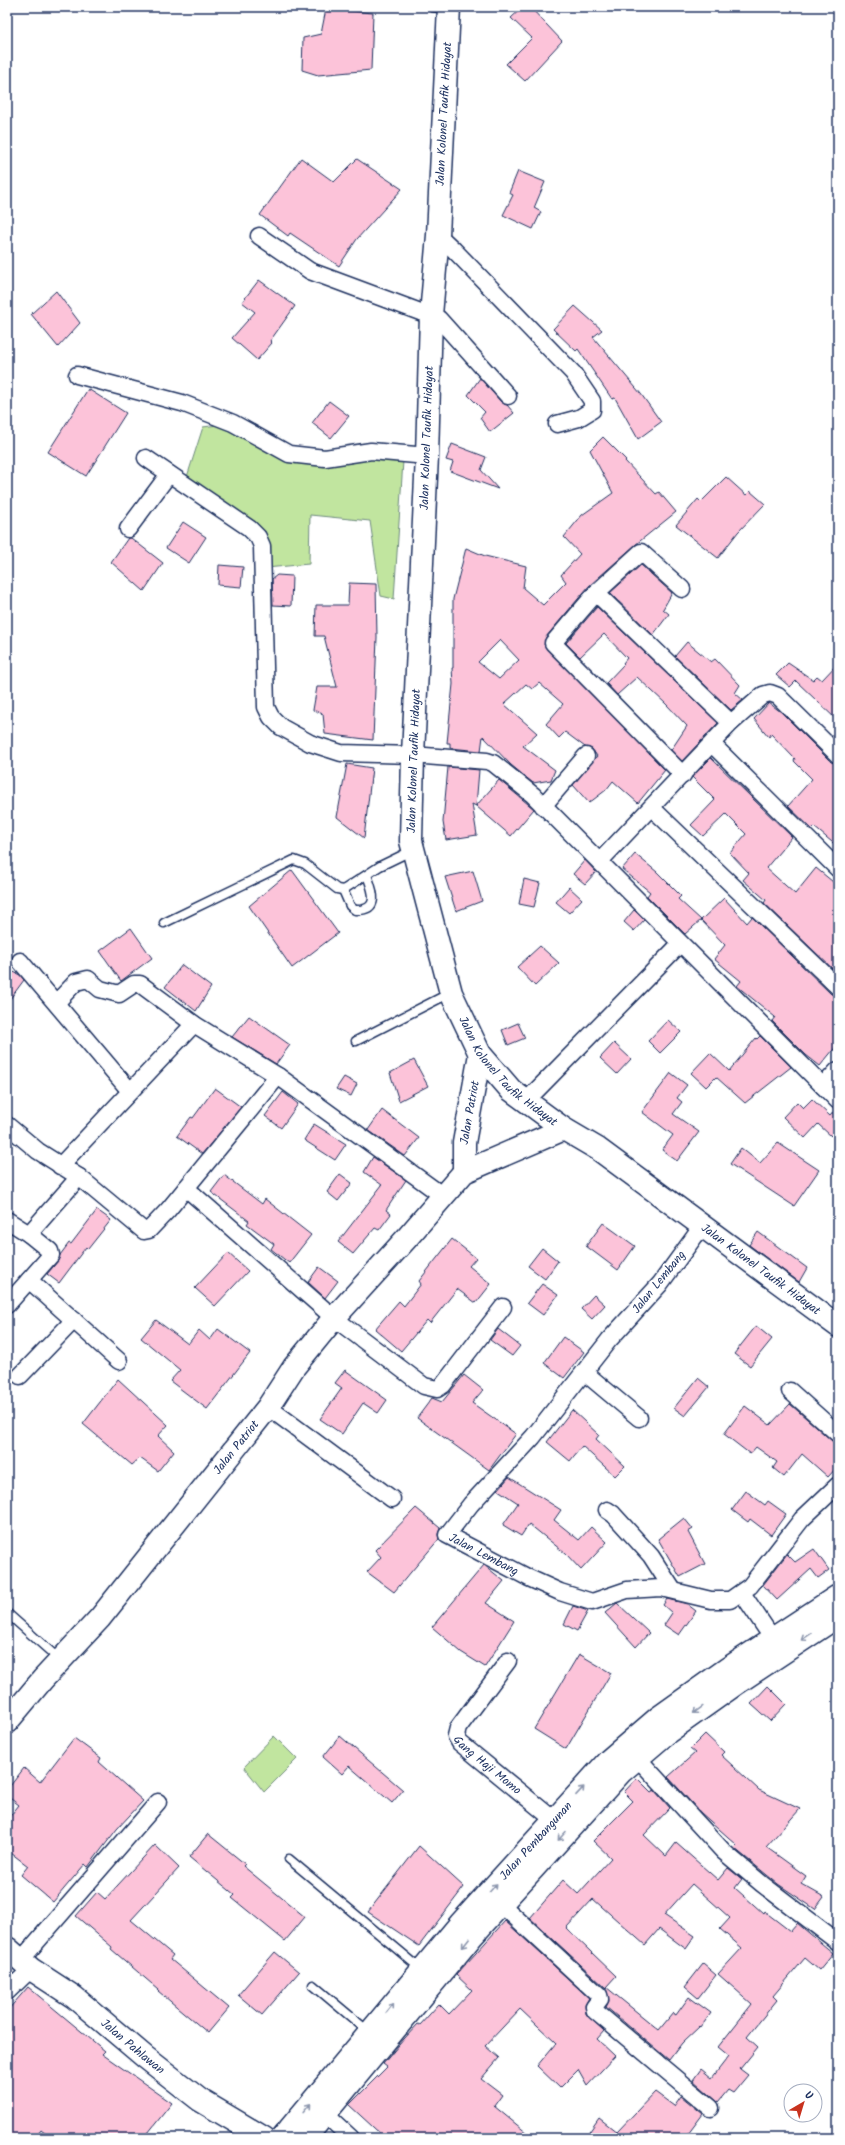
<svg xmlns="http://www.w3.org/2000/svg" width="845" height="2145" font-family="Kalam,sans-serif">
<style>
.green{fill:#c1e59f;stroke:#6e8a7e}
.building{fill:#fcc3d9;stroke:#1b2f5e;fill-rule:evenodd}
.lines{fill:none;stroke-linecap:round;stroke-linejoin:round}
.lane-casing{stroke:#1b2f5e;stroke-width:11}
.street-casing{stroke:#1b2f5e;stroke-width:19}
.secondary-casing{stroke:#1b2f5e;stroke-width:25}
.lane{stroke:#fff;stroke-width:8}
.street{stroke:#fff;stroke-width:16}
.secondary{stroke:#fff;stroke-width:22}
.oneway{stroke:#8d97ae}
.labels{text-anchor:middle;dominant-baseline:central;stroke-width:4;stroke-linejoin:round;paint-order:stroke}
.street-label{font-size:12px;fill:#1b2f5e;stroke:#fff}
</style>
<rect width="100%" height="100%" fill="#fff"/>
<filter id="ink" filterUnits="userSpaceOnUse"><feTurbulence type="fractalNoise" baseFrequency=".025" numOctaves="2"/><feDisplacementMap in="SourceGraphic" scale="8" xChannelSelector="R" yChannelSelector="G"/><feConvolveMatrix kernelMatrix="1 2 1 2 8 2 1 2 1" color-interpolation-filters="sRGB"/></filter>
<g filter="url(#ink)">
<!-- green -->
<g class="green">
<polygon points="233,423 289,454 371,451 403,461 394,599 381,596 370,521 310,515 309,564 266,568 262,546 186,480 203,427"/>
<polygon points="274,1736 297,1759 264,1792 244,1767"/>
</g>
<!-- building -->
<g class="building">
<polygon points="523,7 530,7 562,41 525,81 506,64 532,38 511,18"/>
<polygon points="326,9 373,13 371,70 318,75 302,70 303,38 321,34"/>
<polygon points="301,158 334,182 357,159 402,189 357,239 339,266 290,233 288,236 260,215"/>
<polygon points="518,171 545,182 534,208 541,212 533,229 503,215 513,195 509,193"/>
<polygon points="259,280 295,306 270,341 272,343 257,360 232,338 255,312 242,302"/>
<polygon points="56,291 80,323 58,347 31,314"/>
<polygon points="575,306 602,330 593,337 641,394 661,422 638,439 615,398 612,399 578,349 576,351 553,329"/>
<polygon points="480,378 501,402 507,405 514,413 490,432 480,418 485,412 468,395"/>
<polygon points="88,389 126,413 86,476 48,452"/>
<polygon points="329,401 349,416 331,438 312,423"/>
<path d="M603 437 626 460 625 461 656 494 659 492 676 512 635 545 589 586 546 637 544 645 665 770 638 803 613 781 606 790 589 803 573 785 597 756 592 749 585 747 565 732 559 738 546 724 563 704 539 683 532 689 526 684 504 704 537 733 523 746 555 770 551 780 533 783 511 765 483 736 481 751 450 748V743H447L453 684 452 668H453V599L466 548 485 556 526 566 523 588 543 605 566 582 561 575 580 554 564 537 582 515 613 493 590 450ZM500 640 519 660 499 679 478 662Z"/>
<polygon points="452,444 486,457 481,470 498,489 450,471 453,462 446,460"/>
<polygon points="726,477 746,495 750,491 765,504 738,532 718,558 676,525 698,499 701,502"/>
<polygon points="183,522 206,537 189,563 166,548"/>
<polygon points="128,538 131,538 163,563 144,591 111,562"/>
<polygon points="219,565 243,567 241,587 218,585"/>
<polygon points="641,565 672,593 663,609 669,614 653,635 610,593"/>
<polygon points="277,575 292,576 291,606 273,605 272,579"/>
<polygon points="349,583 376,584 377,637 373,740 325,734 323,714 313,710 317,687 337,687 324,636 315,636 316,605 348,605"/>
<polygon points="597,607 718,723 682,761 671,750 687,726 666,704 637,677 617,695 606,683 624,664 623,663 627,658 604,634 580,657 566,643"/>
<polygon points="687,642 711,662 715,659 740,685 735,693 743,700 731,710 675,656"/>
<polygon points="788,663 813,680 817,676 822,680 838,663 838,721 796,681 790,687 776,675"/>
<polygon points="769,703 781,712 831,762 838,764 838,847 814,827 812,829 788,806 812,779 794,761 795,759 771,734 769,737 754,719"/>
<polygon points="711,758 792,837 766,868 795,894 816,868 838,886 838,974 764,903 766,900 743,880 749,873 730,853 746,834 726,814 703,836 691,825 715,800 692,777"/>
<polygon points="347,764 372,768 364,838 337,817"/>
<polygon points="448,767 479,770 476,806 472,804 477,835 446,840 443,822"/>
<polygon points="499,780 534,809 511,836 476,806"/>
<polygon points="635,854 657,872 681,896 678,899 701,920 685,934 647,896 650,892 622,869"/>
<polygon points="585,860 596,872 585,884 573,874"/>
<polygon points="292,870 338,933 292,968 249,906"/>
<polygon points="473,871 482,901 456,911 445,877"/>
<polygon points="524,879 540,883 534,907 519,904"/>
<polygon points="569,887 582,899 569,913 556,902"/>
<polygon points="724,898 747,923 752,917 831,994 838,996 838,1044 820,1066 806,1055 772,1021 775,1017 737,986 741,981 714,959 725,945 701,920"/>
<polygon points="634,910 644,920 634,931 624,922"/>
<polygon points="131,928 152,958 121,981 100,951"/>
<polygon points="540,946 559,963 535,986 517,967"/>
<polygon points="182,965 211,987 196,1011 165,987"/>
<polygon points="7,969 20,975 24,980 7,1003"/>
<polygon points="249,1016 290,1045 276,1064 232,1037"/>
<polygon points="668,1020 681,1032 660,1053 648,1041"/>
<polygon points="518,1023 525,1038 508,1045 502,1030"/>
<polygon points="760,1036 791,1067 745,1103 716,1077 706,1087 691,1073 710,1053 729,1071 756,1038 757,1039"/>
<polygon points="614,1043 631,1059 617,1074 600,1058"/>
<polygon points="414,1060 428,1086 399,1101 390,1073"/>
<polygon points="671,1073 687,1085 677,1098 682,1102 673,1114 699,1132 677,1161 662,1150 673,1135 642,1112"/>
<polygon points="344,1077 357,1084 351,1096 336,1089"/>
<polygon points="215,1088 241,1107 202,1154 177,1136 191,1117 193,1118"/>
<polygon points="283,1092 298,1104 281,1128 265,1116"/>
<polygon points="812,1099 830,1116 835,1110 838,1110 838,1128 831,1136 818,1124 805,1138 783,1117 797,1102 803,1108"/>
<polygon points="382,1110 419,1138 405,1156 368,1130"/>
<polygon points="314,1124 346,1144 335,1160 304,1140"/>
<polygon points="778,1143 819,1170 794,1206 730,1164 741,1148 760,1163"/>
<polygon points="373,1157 406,1180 386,1210 391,1214 379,1230 375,1228 353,1254 338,1242 382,1185 364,1172"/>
<polygon points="340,1174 352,1183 338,1201 327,1192"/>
<polygon points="224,1175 262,1204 265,1199 311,1235 289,1263 271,1249 274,1244 247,1224 249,1221 211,1192"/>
<polygon points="97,1210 111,1220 88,1249 86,1247 59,1283 47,1274 58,1261 60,1255 69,1243 71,1244"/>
<polygon points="603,1223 635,1246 618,1270 586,1246"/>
<polygon points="758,1232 807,1268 799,1282 749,1245"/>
<polygon points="452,1239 476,1258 469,1266 491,1284 476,1303 457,1289 430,1323 427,1320 401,1351 375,1329 399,1301 404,1306 421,1284 419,1281"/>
<polygon points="542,1248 558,1261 545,1279 528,1266"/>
<polygon points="228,1253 248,1271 215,1306 195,1288"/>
<polygon points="319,1267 338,1281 325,1298 308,1282"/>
<polygon points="542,1284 558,1295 543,1315 527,1303"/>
<polygon points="594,1295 605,1305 592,1319 581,1309"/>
<polygon points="156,1320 188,1344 199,1330 210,1340 218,1329 250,1353 207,1409 170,1381 180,1370 141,1338"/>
<polygon points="756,1326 772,1339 750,1366 734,1354"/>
<polygon points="498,1329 520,1346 512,1356 490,1340"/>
<polygon points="563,1337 584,1352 564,1378 544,1363"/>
<polygon points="345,1370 387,1400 378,1413 363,1403 342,1434 320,1419 342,1388 335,1383"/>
<polygon points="464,1375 483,1390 472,1403 516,1434 489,1470 417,1418 432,1398 442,1402"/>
<polygon points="698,1378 709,1387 685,1416 674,1408"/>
<polygon points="118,1379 168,1425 158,1436 174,1451 158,1471 140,1458 132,1465 83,1424"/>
<polygon points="790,1404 832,1441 838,1444 838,1466 828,1477 802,1454 784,1477 773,1468 777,1462 756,1447 750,1454 724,1434 745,1406 770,1425"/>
<polygon points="572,1410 599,1435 596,1439 625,1466 615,1476 582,1446 570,1461 547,1442"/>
<polygon points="509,1477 561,1510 554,1520 579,1540 591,1527 607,1542 581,1570 566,1554 529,1524 521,1536 503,1525 518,1503 498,1490"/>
<polygon points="746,1491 765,1505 768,1501 786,1514 771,1535 750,1519 748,1522 732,1510"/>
<polygon points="416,1508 440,1528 438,1534 439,1539 394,1592 367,1572 381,1557 375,1550"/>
<polygon points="684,1518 693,1529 688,1532 705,1564 680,1577 658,1539"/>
<polygon points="814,1549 829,1570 818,1578 811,1569 777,1600 763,1585 787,1554 795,1562"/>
<polygon points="484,1565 504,1581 486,1603 514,1621 485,1667 461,1652 432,1627"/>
<polygon points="667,1599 687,1604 696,1611 679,1635 664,1625 672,1613 663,1605"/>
<polygon points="617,1603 649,1633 636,1647 605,1613"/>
<polygon points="573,1606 588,1611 577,1631 564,1624"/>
<polygon points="579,1654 611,1673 566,1749 534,1729"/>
<polygon points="768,1686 786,1704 770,1721 751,1704"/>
<polygon points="705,1734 724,1752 721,1755 759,1790 800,1809 766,1847 806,1876 801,1884 824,1897 815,1909 778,1884 734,1848 737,1845 701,1813 668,1777 695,1753 690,1749"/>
<polygon points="340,1736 403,1790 392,1803 349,1766 342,1774 323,1757"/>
<polygon points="74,1738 101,1758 99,1762 143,1801 117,1829 88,1867 85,1864 53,1902 21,1875 28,1866 7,1850 7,1820 19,1805 7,1796 7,1790 24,1768 40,1782"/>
<polygon points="637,1778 651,1792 654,1790 670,1808 644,1835 666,1856 676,1843 718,1880 728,1868 742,1879 735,1888 763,1913 764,1911 790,1931 797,1923 833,1953 819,1970 805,1958 773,1996 777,2000 747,2037 758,2047 740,2069 748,2075 733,2093 728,2090 718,2102 693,2080 701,2069 712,2078 729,2056 718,2047 752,2004 718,1974 742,1948 720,1929 730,1918 692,1884 664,1915 695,1936 686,1949 659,1929 645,1945 593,1899 566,1928 616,1976 606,1987 659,2030 673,2013 676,2015 689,1997 711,2013 701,2027 700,2026 682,2043 669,2060 606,2007 609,2001 606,1988 530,1918 563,1880 578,1894 611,1858 593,1841 633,1801 624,1792"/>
<polygon points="208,1834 245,1864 243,1866 305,1917 285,1941 232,1898 235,1895 189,1857"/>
<polygon points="155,1845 179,1868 131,1920 173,1955 170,1959 229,2008 208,2033 158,1991 159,1990 111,1949 112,1947 76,1916 97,1892 105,1899"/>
<polygon points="419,1846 464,1887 419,1946 368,1912"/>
<polygon points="505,1921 589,1998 585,2005 586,2014 604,2031 597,2039 615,2056 587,2086 578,2070 560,2088 537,2066 556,2043 520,2009 485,2046 499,2058 481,2079 502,2095 494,2106 533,2138 385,2138 349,2105 387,2067 383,2064 404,2039 418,2024 420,2025 439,2004 449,2014 472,1990 456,1975"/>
<polygon points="275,1952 299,1972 262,2015 238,1995"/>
<polygon points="703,1964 716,1975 698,1998 685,1987"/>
<polygon points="28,1987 105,2051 102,2054 172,2103 144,2138 51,2138 41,2130 35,2138 7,2138 7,2011"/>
<polygon points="655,2092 674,2106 681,2096 703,2114 685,2138 585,2138 599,2118 617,2132"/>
</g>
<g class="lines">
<!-- lane casing -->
<g class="lane-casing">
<g id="lane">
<polyline points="432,7 448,9"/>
<path d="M343 890 350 906 355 910C381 911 373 891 367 875"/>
<polyline points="164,923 294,860 305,864 337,889 343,890 380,866 413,850"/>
<polyline points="356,1041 450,993"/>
<polyline points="7,1613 60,1660"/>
<polyline points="289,1859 421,1969"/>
<polyline points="313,1985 369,2032"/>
</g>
</g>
<!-- street casing -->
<g class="street-casing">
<g id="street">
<polyline points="438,235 454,250 573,373 592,401 592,410 579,418 557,424"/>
<polyline points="259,236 310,271 439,319 508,396"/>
<polyline points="77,375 182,403 233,423 289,454 325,458 371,451 427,456"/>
<polyline points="146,458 249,528 258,537 262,546 266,707 271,717 281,727 310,743 341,753 413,755 487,761 493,763 533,795 838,1101"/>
<polyline points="128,529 169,474"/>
<polyline points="682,589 641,552 596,593 553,643 683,775"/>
<polyline points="596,593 731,723"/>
<polyline points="712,744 838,869"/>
<polyline points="543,806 586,756"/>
<polyline points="652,808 838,987"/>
<polyline points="600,861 731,723 763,695 770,693 778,696 838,755"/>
<polyline points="20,961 130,1091"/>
<polyline points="57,1002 76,982 88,979 100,989 119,994 134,984 140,984 194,1024 278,1076 443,1196"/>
<polyline points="823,1086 838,1070"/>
<polyline points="526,1101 680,944"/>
<polyline points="7,1125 38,1151 79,1177 144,1231 149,1230 168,1210 278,1076"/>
<polyline points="60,1166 194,1024"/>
<polyline points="186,1188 334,1318 424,1386 437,1389 443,1385 503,1307"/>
<polyline points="7,1220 29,1234 79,1177"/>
<path id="s1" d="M703 1225 660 1284 609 1340 533 1437 471 1504 447 1535 529 1578 560 1592 592 1602 627 1590 661 1588 711 1600H730L750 1586 802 1519 838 1485"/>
<polyline points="29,1280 119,1361"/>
<polyline points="7,1305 51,1255 50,1251 29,1234"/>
<polyline points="584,1372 639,1418"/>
<polyline points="20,1376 74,1320"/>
<polyline points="790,1391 838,1434"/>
<polyline points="268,1407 392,1499"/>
<polyline points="607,1510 613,1514 651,1556 673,1590"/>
<polyline points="742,1593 779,1648"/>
<path id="s2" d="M508 1661 458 1728 456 1736 460 1743 554 1820"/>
<polyline points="631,1751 724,1852 762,1884 838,1942"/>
<polyline points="501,1904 599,1995 600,1999 594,2007 595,2011 711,2108"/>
<polyline points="21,1960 158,1802"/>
<polyline points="7,1992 31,1969"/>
<polyline points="325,2114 351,2138"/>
</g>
</g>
<!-- secondary casing -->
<g class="secondary-casing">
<g id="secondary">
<path id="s3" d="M449 7 438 235 431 315 427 456 413 755 411 841 451 993 480 1054 511 1090 564 1129 598 1149 838 1326"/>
<path id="s4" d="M464 1172V1143L480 1054"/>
<path id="s5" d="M7 1722 43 1679 100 1618 268 1407 294 1367 334 1318 406 1239 464 1172 564 1129"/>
<path id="s6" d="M7 1948 31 1969 74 1997 145 2057 200 2100 264 2138"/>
<path id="s7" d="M282 2138 460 1924 609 1760 658 1718 727 1669 838 1596"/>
<polyline points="305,2138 473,1935 621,1772 668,1732 737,1683 838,1616"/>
</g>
</g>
<!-- lane -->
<use href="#lane" class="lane"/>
<!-- street -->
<use href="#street" class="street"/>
<!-- secondary -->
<use href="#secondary" class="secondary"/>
</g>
<!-- one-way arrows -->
<defs><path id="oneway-shaft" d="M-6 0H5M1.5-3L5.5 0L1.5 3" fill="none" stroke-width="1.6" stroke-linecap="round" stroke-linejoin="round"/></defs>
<g class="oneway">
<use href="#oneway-shaft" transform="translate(806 1637) rotate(146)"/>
<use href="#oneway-shaft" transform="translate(698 1710) rotate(144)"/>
<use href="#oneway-shaft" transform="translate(580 1791) rotate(-47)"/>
<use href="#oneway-shaft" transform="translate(562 1836) rotate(132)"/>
<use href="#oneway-shaft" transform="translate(493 1888) rotate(-48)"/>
<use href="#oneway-shaft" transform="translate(466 1943) rotate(129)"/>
<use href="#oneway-shaft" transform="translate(390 2008) rotate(-51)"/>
<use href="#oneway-shaft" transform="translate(307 2108) rotate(-50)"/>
</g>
</g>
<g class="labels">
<!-- street labels -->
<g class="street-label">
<text transform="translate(444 114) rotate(-87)">Jalan Kolonel Taufik Hidayat</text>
<text transform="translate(427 438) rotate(-88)">Jalan Kolonel Taufik Hidayat</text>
<text transform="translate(414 761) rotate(-88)">Jalan Kolonel Taufik Hidayat</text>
<text stroke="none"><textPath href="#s3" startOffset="1091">Jalan Kolonel Taufik Hidayat</textPath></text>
<text stroke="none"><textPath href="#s4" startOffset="60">Jalan Patriot</textPath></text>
<text stroke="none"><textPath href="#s3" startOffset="1415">Jalan Kolonel Taufik Hidayat</textPath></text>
<text transform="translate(659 1282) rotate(-51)">Jalan Lembang</text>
<text stroke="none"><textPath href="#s5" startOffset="358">Jalan Patriot</textPath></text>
<text stroke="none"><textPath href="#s1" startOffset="444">Jalan Lembang</textPath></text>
<text stroke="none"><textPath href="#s2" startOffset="135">Gang Haji Momo</textPath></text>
<text stroke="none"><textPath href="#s7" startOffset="391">Jalan Pembangunan</textPath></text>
<text stroke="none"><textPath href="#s6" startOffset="160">Jalan Pahlawan</textPath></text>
</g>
</g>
<!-- margin -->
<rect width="845" height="2145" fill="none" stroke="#fff" stroke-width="24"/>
<rect x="12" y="12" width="821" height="2121" fill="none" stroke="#1b2f5e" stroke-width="1.5" filter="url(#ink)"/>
<!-- north arrow -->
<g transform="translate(803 2103) rotate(38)"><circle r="19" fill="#ffffff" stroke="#a4acbf"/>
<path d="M0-3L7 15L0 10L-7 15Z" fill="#c8321e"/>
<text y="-6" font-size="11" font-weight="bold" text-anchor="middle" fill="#1b2f5e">U</text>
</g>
</svg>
